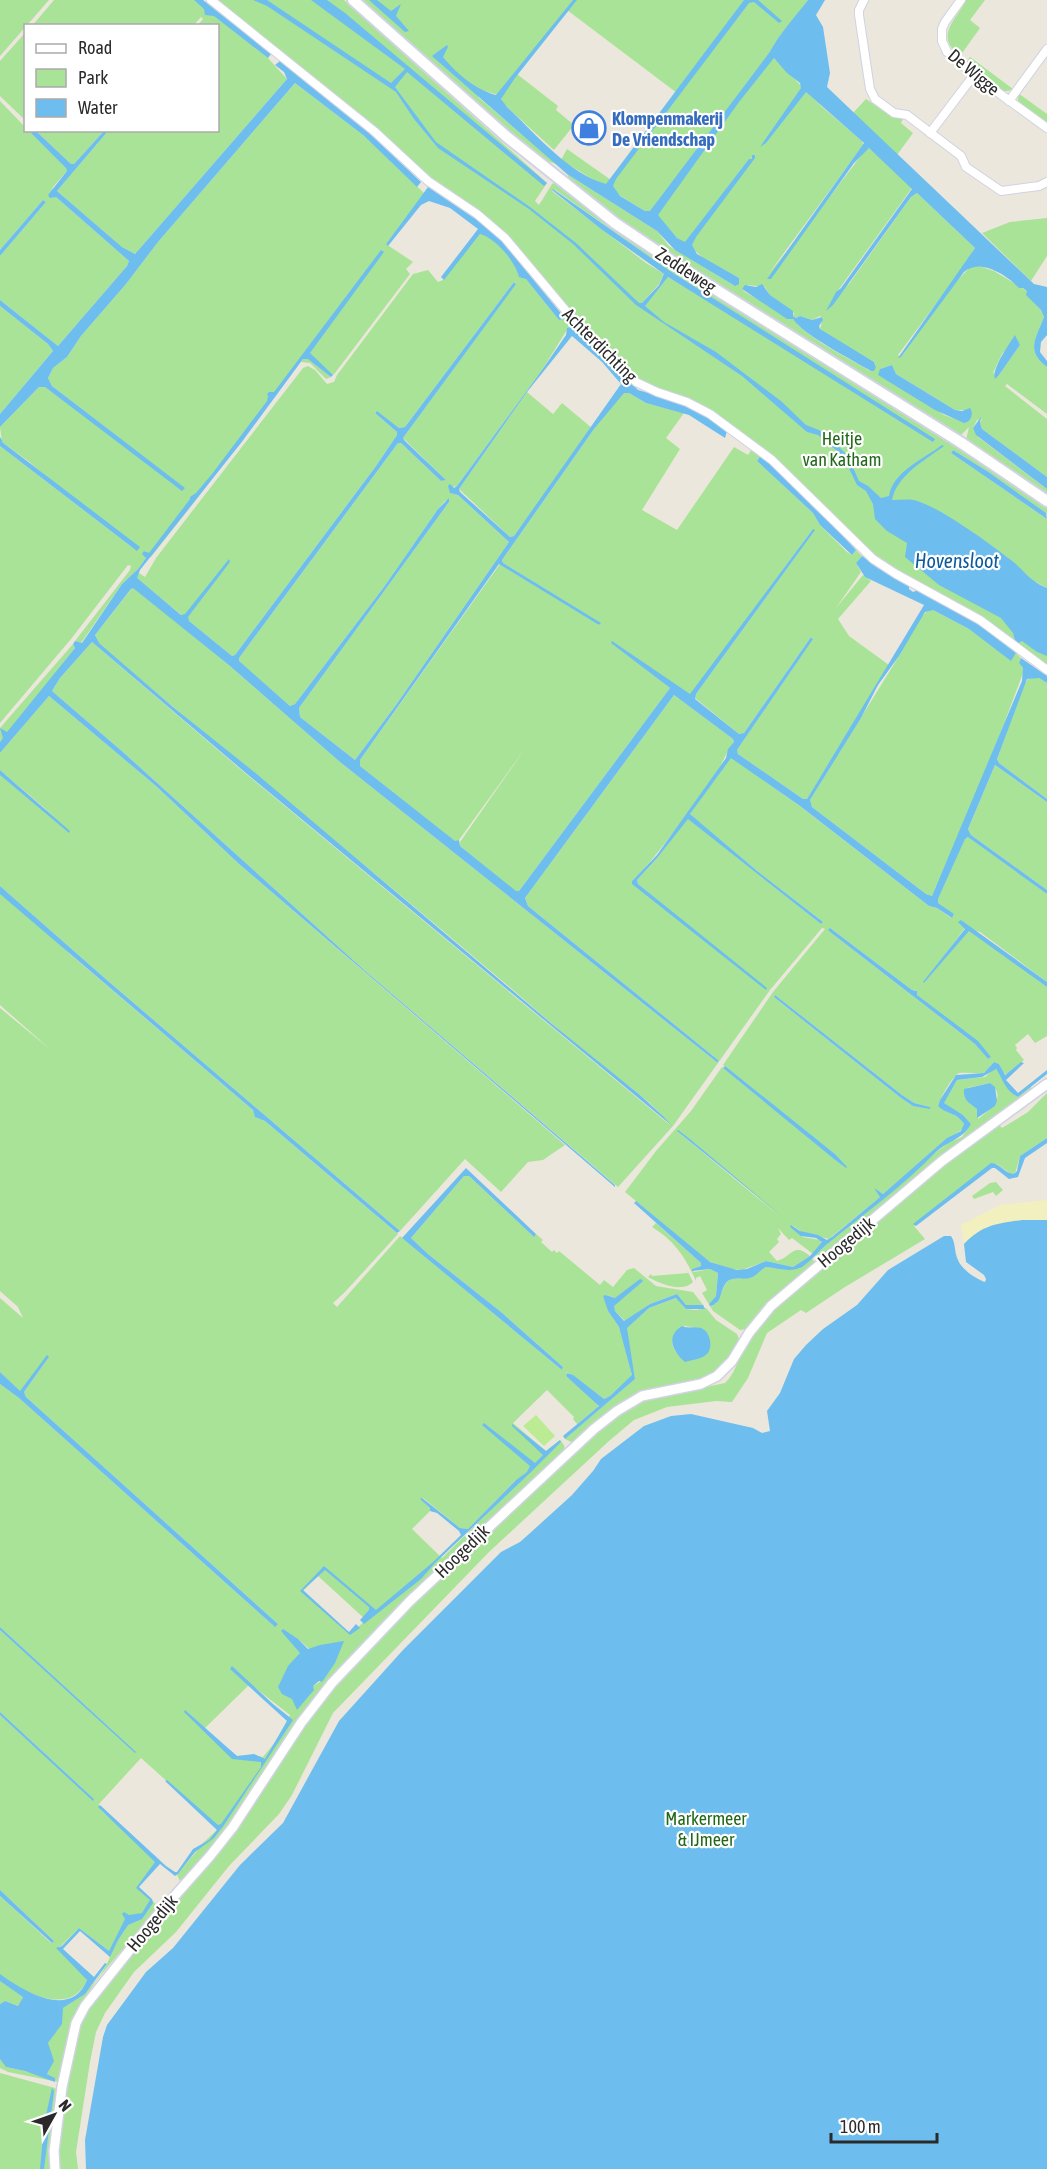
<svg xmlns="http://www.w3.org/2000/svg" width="1047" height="2169" font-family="'Asap Condensed',sans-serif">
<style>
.green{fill:#a9e397;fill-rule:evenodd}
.sand{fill:#f2f0be}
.pitch{fill:#bbeb93}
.water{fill:#6dbeef;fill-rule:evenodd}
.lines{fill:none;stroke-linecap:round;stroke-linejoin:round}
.minor-casing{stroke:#d1d2e3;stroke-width:10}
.tertiary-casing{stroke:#d1d2e3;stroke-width:12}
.secondary-casing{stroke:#d1d2e3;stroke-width:14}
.minor{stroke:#fff;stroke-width:8}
.tertiary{stroke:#fff;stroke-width:9}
.secondary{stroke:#fff;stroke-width:10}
.labels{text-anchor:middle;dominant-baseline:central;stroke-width:4.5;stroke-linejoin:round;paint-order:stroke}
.street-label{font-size:18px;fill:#2a2a2a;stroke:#fff}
.shop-label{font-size:18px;font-weight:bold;fill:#366cbe;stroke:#fff;text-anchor:start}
.park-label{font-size:18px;fill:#216819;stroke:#fff}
.water-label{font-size:20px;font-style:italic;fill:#0c5a9c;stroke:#fff}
</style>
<rect width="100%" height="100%" fill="#ece7dc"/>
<!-- green -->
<g class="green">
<polygon points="0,0 49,0 0,56"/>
<polygon points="54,0 199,0 268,58 287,79 135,254 122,247 57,191 108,131 218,130 218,26 198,25 203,19 201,17 194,25 32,26"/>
<path d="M215 0H344L547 183 535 201 539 205 552 184 555 182 959 445 1047 506V514L987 471 953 450 951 453 1047 519V588L1028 578 1007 557 899 500H892L1047 621V665L990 623 882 561 783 466 711 411 652 389 630 375 617 356 567 310 511 238 473 206 455 198 438 187ZM554 189 670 271 935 440 668 277 644 306 642 303 659 284 664 274 646 263 552 191Z"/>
<path d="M360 0H808C795 18 780 33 769 53L821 106 862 141 863 145 767 276 819 211 866 149 870 148 912 188 834 296 849 284 911 197 917 193 975 248 961 270 898 355 901 357 955 283 970 267H982L994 271 1027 291V295L1041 310 1044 317C1036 338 1025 351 1047 367V414L1007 384 1005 386 1047 419V477L982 429 980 423 982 419 977 420 973 428 978 437 1047 489V496L966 440 969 427 960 436 650 243 572 185 567 174 646 224 657 231 669 246 733 285 739 278 704 259 688 244 677 238 653 211H645L561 160 567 149 611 180 677 93 567 10 517 74 558 106 556 110 574 125 554 150 507 107 502 102 501 96 485 91 478 97 557 164 539 159ZM748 285 765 287 770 295 794 313 793 316 796 318 800 316 812 320 820 316 823 318 820 329 827 335 874 362 876 366 874 370 870 371C847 357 808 339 793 319L745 292 742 289ZM1018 337 1016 340 1020 345 999 375 993 373 1002 354ZM892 365 896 374 950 407 955 410H964L971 418 966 423 944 415 880 369Z"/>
<path d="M966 0H985L970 20 980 28 960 56C933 35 957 20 966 0Z"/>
<polygon points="25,33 25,120 0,96 0,61"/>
<polygon points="970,57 1013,89 1008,91 1003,91 966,63"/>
<polygon points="295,83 363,135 424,193 386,244 413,262 406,269 410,274 335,373 333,375 308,354 308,358 331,377 326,379 310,363 301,362 303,359 301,359 196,500 151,557 145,551 146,558 138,569 122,584 81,643 75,641 130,570 131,566 128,565 71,639 0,723 0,446 137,551 28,461 2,442 0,427 39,387 45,387 185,489 52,386 48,378 53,368 67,357 81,336 126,284 158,242"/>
<polygon points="1018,93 1047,114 1047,123 1018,101"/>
<polygon points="866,99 892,117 903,119 901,123 913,133 897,155 853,113"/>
<polygon points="0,101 25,127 26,130 29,131 66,167 67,171 53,187 50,197 56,197 129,261 127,266 58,346 0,300 0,256 46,202 43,200 0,250"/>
<polygon points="36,131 104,131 74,164 71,164"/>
<polygon points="1047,218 1047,256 1031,281 982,233 1010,222"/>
<polygon points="480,234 484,234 500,246 559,320 564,319 564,317 573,326 570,325 542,370 457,486 450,488 451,493 458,495 509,542 396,705 355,760 300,717 299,708 449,502 445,501 438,509 384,587 295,704 290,706 238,661 239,658 398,443 401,443 441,481 446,480 403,438 516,283 514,282 405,427 399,428 376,411 375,413 397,432 397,435 376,466 235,655 232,656 136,578 139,573 145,577 156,558 303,368 308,366 315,370 327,384 334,382 337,375 413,274 428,270 438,282 443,280"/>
<polygon points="0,306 48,344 53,351 0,414"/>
<polygon points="527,392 553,414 562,403 592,428 514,536 510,537 459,489"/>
<polygon points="624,392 629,393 646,403 684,413 666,438 680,449 642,510 677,530 734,447 748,455 752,449 761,455 757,461 813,513 820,525 847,552 852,555 856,550 862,556 856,563 861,572 836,608 863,575 871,581 838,619 849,636 889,665 807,799 803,799 738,754 737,750 813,638 811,637 744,733 739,734 695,698 696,694 796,556 813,529 693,692 689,695 612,643 670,688 519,891 516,892 460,846 460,842 527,746 459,840 455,842 360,766 360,760 500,564 600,625 600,623 503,563 502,560 594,429"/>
<path d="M133 587 230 666 340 762 718 1063V1060L528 906 525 898 674 695 733 739 734 742C725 754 719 770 712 784L731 757 801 807 929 906 937 908 951 918 954 915 938 903V899L965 838 969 837 1047 894V982L980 932 965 928 924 983 969 930 1047 987V1036L1035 1043 1028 1034 1015 1045 1017 1048 1016 1050 1024 1060 1006 1074 1003 1073 999 1064 994 1062 984 1073C976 1074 967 1072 959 1073 953 1075 939 1100 938 1106L961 1119 964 1124 963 1129 947 1139 883 1194 880 1192V1197L829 1239 802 1232 792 1225 803 1237 820 1240 822 1243 813 1254 792 1238 789 1240 778 1228 781 1234 777 1239 779 1242 769 1252 777 1261C793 1256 793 1242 810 1256L793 1267 766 1261 742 1270 731 1269 708 1261 625 1192 656 1151 691 1111 722 1067 846 1168 835 1154 723 1065 773 992 825 929 822 928 770 990 673 1126 618 1187 364 970 124 753 52 691 60 678 92 642 246 774 670 1125C655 1105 633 1089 613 1074 587 1053 561 1032 536 1010 392 885 243 768 98 643L95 635ZM698 802 690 814 694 818 756 870 823 922 821 924 688 818 658 857 637 880 638 884 766 990 632 881C657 857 675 828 698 802ZM830 928 912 990H916L917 995 991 1057 988 1059 975 1044 834 935ZM775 995 902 1095 914 1103 930 1107 913 1106 901 1098 774 997ZM677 1131 690 1139 783 1219Z"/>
<polygon points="928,610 933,610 969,629 1011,660 1016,653 1021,658 1019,663 1023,668 1023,673 990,761 932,896 926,894 812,807 810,800 899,656 919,619"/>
<polygon points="73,644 75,648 0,742 0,728"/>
<polygon points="1033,678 1039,678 1047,683 1047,799 999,763 997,759 1023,686 1028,679"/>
<polygon points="49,696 156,786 238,863 565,1145 543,1160 528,1162 501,1192 465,1159 400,1231 108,981 0,886 0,774 55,817 0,770 0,753"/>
<polygon points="995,765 1047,802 1047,890 971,835 968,829"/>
<path d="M0 888 71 955 253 1110 256 1117 265 1121 398 1234 344 1293 333 1303 337 1307 400 1236 562 1370 563 1367 501 1312 428 1254 411 1238 464 1176H469L533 1236 536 1234 543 1240 541 1242 552 1252 554 1250 557 1253 559 1251 600 1285 604 1280 613 1287 627 1270 634 1268 656 1286 693 1292 704 1306 686 1305 677 1294 650 1304 625 1321 613 1309 615 1298 607 1295 603 1297 607 1303 608 1311 619 1327 631 1366 632 1376 610 1396 604 1399 567 1372 566 1376 598 1403V1407L577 1424 573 1419 574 1417 547 1390 513 1423 546 1451 560 1440 564 1445 565 1450 432 1573 321 1689 297 1721 239 1811 214 1846 181 1883 177 1875 204 1842 219 1828 141 1758 99 1804V1807L103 1812 160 1862 138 1887 160 1908C132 1940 99 1972 78 2009 67 2030 63 2056 61 2080L58 2082 8 2072 0 2068V2059L7 2067 55 2078 47 2074 49 2070 48 2043 52 2037 60 2009C82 1999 101 1979 110 1957L107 1954 109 1951 79 1928 61 1946H59L87 1980C76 2005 52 2002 30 1993L23 1997 18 2006 5 2001 0 2004V1896L51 1943 54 1941 0 1890V1715L93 1800 94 1799 0 1712V1630L136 1752 0 1627V1384L19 1398 274 1626 278 1624 26 1397 24 1392 46 1361 20 1392 0 1372V1298L23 1318 18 1307 0 1291V1008L51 1050 0 1005ZM527 1474 442 1558 412 1529 430 1511V1508L421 1499 423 1498 460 1528 468 1529 516 1480ZM318 1576 366 1620 350 1634 303 1591ZM298 1639 315 1654 323 1680 313 1686 310 1695 304 1700 309 1657ZM250 1684 290 1715 277 1740 263 1757 254 1755 237 1756 204 1729Z"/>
<path d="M995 1068C1003 1077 1005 1089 1016 1096L1018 1097 1031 1087 1033 1090 936 1162 820 1259 815 1255 827 1244 917 1170 936 1152 950 1142 962 1137 971 1124 963 1115 945 1105 944 1102 957 1080 985 1077ZM990 1083C1008 1098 990 1109 978 1119L977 1109 974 1106 967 1088Z"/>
<path d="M1047 1093V1138L1020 1156 1015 1174H1011L997 1164 914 1226 925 1239 845 1287 806 1313 801 1310 767 1333 748 1378 732 1402 716 1401 667 1407 634 1420 609 1441 489 1552 333 1713 292 1795 279 1814 229 1866 176 1932 134 1972 105 2013 96 2032 90 2062 76 2152 78 2169H60V2137L69 2077 76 2036 83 2017 112 1975 199 1873 294 1738 343 1676 441 1575 597 1430 640 1401 725 1383C735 1374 737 1361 743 1350 750 1337 758 1326 767 1314L935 1171 998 1124 1002 1128 1028 1112Z"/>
<polygon points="996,1182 1003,1190 996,1196 993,1192 974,1199 972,1196 990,1183"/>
<path d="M656 1223 701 1263V1266L692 1269 694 1272 710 1269 718 1273 716 1296 709 1304H716C721 1297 722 1288 727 1282 733 1276 743 1280 750 1277 757 1275 760 1270 766 1267 787 1268 795 1275 812 1258L815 1264 764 1308 747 1329 740 1330 713 1311 702 1293 707 1290 700 1276 696 1278V1281C685 1257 675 1241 652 1227Z"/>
<path d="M687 1270 693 1282C683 1293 660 1284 648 1277L651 1274 652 1276 688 1273Z"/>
<path d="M677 1298 686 1309 696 1310 706 1308 716 1320 737 1334 740 1341C725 1370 707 1380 675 1385 664 1387 650 1389 640 1394 616 1407 594 1427 573 1443L565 1439 635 1379 626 1328 649 1308ZM684 1326 699 1328 685 1361C669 1348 668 1339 684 1326Z"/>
<polygon points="0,2073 55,2088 58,2093 52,2169 0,2169"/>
</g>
<!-- sand -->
<polygon class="sand" points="1047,1200 1047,1220 1022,1220 973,1236 964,1244 961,1225 1000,1205"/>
<!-- pitch -->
<polygon class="pitch" points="536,1415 555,1436 544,1446 523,1426"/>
<!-- water -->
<g class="water">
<polygon points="194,0 203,0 271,54 268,58 214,16 205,15 204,9"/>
<path d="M253 0H267L391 83 405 69 311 0H327L345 13 547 183 544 186 407 72 395 87 436 142 530 207 576 243 639 303H642L659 285 664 274 601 229 552 190 553 189 670 271 935 439 933 442 668 277 645 306 664 322 716 352 781 401 806 425 819 430 833 441 848 456 859 481 868 486 881 498 889 496C893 471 924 459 942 445L944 446C924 461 897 475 892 500 902 500 911 498 920 502 945 511 989 543 1011 560 1025 571 1028 580 1047 588V656L1037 652 1022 641 1016 644 1013 633 1001 618 939 585 905 557 907 543 887 531 875 519 873 504 866 491 857 485 843 456 818 435 807 432 742 376 636 305 573 244 529 209 438 148 414 119 396 92 267 6Z"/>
<polygon points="369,0 377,0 391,11 401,4 396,16 409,31 405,32"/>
<path d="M573 0H577L515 78 501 99 507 107C535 133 569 174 606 184L744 0H758L782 21 779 23 754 2 749 3 616 179 613 186 620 196 645 211H650L769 53C780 33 794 18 808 0H825L816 15 823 27 830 73 827 87 1034 284 1047 287V335L1041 342 1040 352 1047 361V367C1025 351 1036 338 1044 317L1041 310 1026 295 1027 291 1023 288H1019C1007 275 980 258 964 272L901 357 898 358 975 248 917 193 911 197 833 305 826 311 836 292 841 288 912 189 869 148 854 163 771 279H767L864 143 806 92 766 143 760 147 801 88 800 83 787 73 774 58 739 102 658 215 677 238 685 242 749 159H752V155H755V158L696 237 692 245 697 254 739 278V284L735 286 675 250 657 231 567 174 432 56 447 45 448 47 443 57C456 73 476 90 496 95Z"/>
<polygon points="280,61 369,133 421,182 417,187 363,135 295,83 158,242 126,284 81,336 67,357 53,368 48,378 52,386 185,488 182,491 45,387 39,387 0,427 0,414 53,351 48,344 0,306 0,300 58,346 127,266 129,261 56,197 50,198 48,195 67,171 66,168 29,131 36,131 71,164 74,164 104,131 108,131 57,191 122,247 135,254 287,79 284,72 275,65"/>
<path d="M428 187 486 226 500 239 564 317V319L559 320 526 279 519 277C516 262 494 237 480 234L444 280 441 277 478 229 450 208 429 201 421 205 388 246 386 244Z"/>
<polygon points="43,200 46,202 0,256 0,250"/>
<path d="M381 250 384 252 310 353 333 375 331 377 308 359H303L241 443 140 570 137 578 181 615 185 614 229 559 230 562 188 617 189 621 232 656 235 655 376 466 397 435V432L375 413 377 411 399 428 405 427 514 282 516 284 403 438 405 441 446 480 441 481 401 443H398L239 658V661L290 706 295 704 384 587 438 509 449 498V502L299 708 300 717 355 760 396 705 509 542 458 495 450 493 448 486 450 484 454 488 457 486 542 370 566 335 567 328 573 326 638 390 683 403 704 413 727 431 725 438 689 415 646 403 629 393H624L594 429 502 560 503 563 601 623 599 625 499 564 360 760V766L455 841 459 840 460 846 516 891H519L670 688 611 643 612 641 690 694 813 529 815 530 696 694 695 699 739 734 744 733 811 637 813 639 737 750 738 754 803 799H807L924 605 865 577 856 563 862 556 878 568 909 585V589L913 592 918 590 923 592 981 626 1016 653 1011 661 969 629 933 610 925 612 899 656 878 685 861 718 810 800 812 807 926 894 932 896 1022 681 1023 668 1019 663 1021 658 1047 676V683L1039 678 1027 679 997 759 999 763 1047 799V802L995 765 968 829 971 835 1047 890V894L968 837 965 839 938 899V903L954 914 952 918 937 908 929 906 800 806 731 758 690 814 756 870 823 922 821 924 688 819 658 857 637 880 638 884 767 988 766 990 632 884V881L657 855 726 758 728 749 734 742 733 739 674 695 525 898 528 906 718 1060V1063L340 762 230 666 133 588 131 589 95 635 99 643 173 707 253 771 552 1024 640 1095 664 1117 671 1125 247 774 92 642 60 678 52 691 124 753 364 970 615 1185V1187L238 863 156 786 49 696 0 753V742L3 738 0 728 7 732 75 648 73 644 75 641 82 643 122 584 138 569 146 558 142 554 144 551 149 553 190 499V497L196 493 212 474 267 401 268 396 267 394 269 392H274ZM572 336 602 362 621 384 514 536 510 537 460 492 459 489 527 392Z"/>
<path d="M762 284 770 295 793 311V316L796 318 800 316 812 320 822 317 823 320 819 326 820 329 874 362 876 367 874 371H871C852 360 802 334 793 319H787L742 289 745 285 756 287Z"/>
<path d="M1015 335 1020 345 999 375 995 379C991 370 1009 344 1015 335Z"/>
<path d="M892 365 896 374 955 410 962 411 970 408C974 413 971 423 964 423L935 410 878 375 880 369Z"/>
<polygon points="981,417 980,423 982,429 1047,477 1047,489 976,435 973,428"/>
<polygon points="0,437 2,440 2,442 140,547 137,551 0,446"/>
<polygon points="953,450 987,471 1046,513 1047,519 951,453"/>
<path d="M761 455C796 484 825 517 856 550L852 555 820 525 813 513 757 461Z"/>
<polygon points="0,770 70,831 69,833 0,775"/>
<polygon points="0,886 108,981 400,1231 397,1233 265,1121 255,1117 253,1110 0,894"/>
<polygon points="961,920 1047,982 1047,987 969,931 924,983 923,982 965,929 958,922"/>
<polygon points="830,928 912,990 917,991 917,995 978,1041 991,1057 988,1059 975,1044 834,935 828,930"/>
<polygon points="775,995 902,1095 914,1103 930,1107 930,1109 913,1106 901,1098 774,997"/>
<path d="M994 1062 999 1064 1005 1075 1021 1062 1024 1063 1006 1080 1018 1093 1047 1070V1074L1018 1097C1005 1091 1003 1079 996 1069L982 1077 957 1080 944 1103 963 1115 971 1124C963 1139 948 1141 936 1152 903 1186 863 1215 826 1245 818 1252 811 1261 802 1267 790 1273 779 1268 766 1267 760 1270 757 1276 750 1278 742 1280 732 1276 726 1283 719 1292 723 1303 710 1306L709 1304 716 1296 718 1273 710 1269 692 1271V1269L701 1266V1263L634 1203 636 1201 710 1262 737 1270 747 1269 766 1261 793 1267 810 1256 822 1242 816 1238 801 1236 790 1227 791 1225 800 1231 818 1235 827 1240 832 1237 880 1197 874 1188 883 1194 947 1138 961 1131 964 1124C958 1113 946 1114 938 1106L940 1100 956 1075 984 1073Z"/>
<polygon points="725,1066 835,1154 847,1167 846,1168 834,1159 723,1068"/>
<path d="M990 1083 995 1087 997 1101 995 1106 977 1118V1109C970 1103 963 1101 964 1089Z"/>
<polygon points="678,1130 690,1139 784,1218 677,1131"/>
<path d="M1047 1138V1143L1025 1158 1018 1177 1009 1179 995 1168H992L916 1226 913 1224 991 1163C1000 1163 1005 1174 1014 1174L1017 1171 1020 1156Z"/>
<polygon points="466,1168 536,1234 534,1237 469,1176 464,1176 411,1238 428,1254 501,1312 563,1367 562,1370 402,1238"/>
<path d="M1022 1220H1047V2169H86L85 2140 103 2037 107 2025 146 1972 173 1948 240 1865 283 1823 339 1721 403 1650 501 1552 520 1542 529 1534 572 1495 593 1471 601 1459 644 1426 671 1416 691 1414 753 1428 762 1433 770 1431 767 1411 780 1393 794 1359 806 1345 823 1329 857 1305 888 1270 944 1236H951C956 1243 954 1252 958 1260 961 1269 976 1279 985 1282L986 1279 984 1275 966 1262 964 1244C984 1224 996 1224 1022 1220Z"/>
<polygon points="640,1279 643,1280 642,1282 614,1306 615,1311 624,1321 650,1304 677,1294 686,1305 703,1305 705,1309 686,1309 676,1298 649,1308 627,1328 635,1379 565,1439 563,1436 599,1406 566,1376 567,1373 573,1375 604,1399 610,1396 632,1375 619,1327 608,1311 603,1296 606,1295 615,1298"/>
<path d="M682 1326C689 1329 695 1326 701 1328 710 1331 713 1346 708 1353 703 1359 692 1360 685 1362 673 1352 665 1336 682 1326Z"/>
<polygon points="47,1355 49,1357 46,1361 24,1392 26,1397 278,1624 275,1627 19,1398 0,1384 0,1372 20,1391"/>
<polygon points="484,1423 535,1463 543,1455 512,1426 512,1424 546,1451 560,1440 561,1442 531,1472 435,1563 421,1579 364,1624 360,1620 369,1610 369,1607 325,1570 303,1590 349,1632 356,1624 360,1628 350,1635 300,1591 324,1566 376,1610 432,1563 461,1535 459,1531 437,1513 430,1511 430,1508 420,1499 422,1498 460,1528 468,1529 516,1480 527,1472 530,1466 482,1425"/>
<polygon points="0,1627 123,1740 136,1752 135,1753 0,1630"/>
<polygon points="283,1629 298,1639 308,1649 320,1645 344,1641 335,1663 322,1682 319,1681 313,1686 314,1690 297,1710 292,1699 282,1694 278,1687 288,1666 300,1653 281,1631"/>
<path d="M232 1666 273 1704 293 1720 224 1825 214 1838 195 1852 178 1874 175 1876 160 1864 139 1887 152 1899 153 1903 142 1919 128 1925 118 1940 110 1957 80 1931 63 1949 94 1977 105 1963 107 1964 85 1994 63 2008 62 2024 48 2043 54 2061 47 2074 55 2078V2082L25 2071 6 2067 0 2059V2004L5 2001 18 2006 23 1997 0 1981V1974C23 1991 71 2020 87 1980L56 1948 62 1946 79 1928 109 1951 125 1919 122 1914 124 1912 129 1915 142 1913 150 1900 136 1888 155 1862 98 1807 100 1805 166 1866 175 1872H177L193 1849 209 1840 217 1830 165 1781 167 1780 218 1825 221 1824 261 1767V1762L232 1759 184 1712 185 1710 237 1756 254 1754 265 1759 287 1721 230 1669Z"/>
<polygon points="0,1712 94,1799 93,1801 0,1715"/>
<polygon points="0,1890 54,1941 52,1943 0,1896"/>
<polygon points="52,2088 54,2091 44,2169 40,2169 44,2124"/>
</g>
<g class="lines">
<!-- minor casing -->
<g class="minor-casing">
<g id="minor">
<polyline points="211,0 374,131 428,181 477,214 505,238 572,318 636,382 657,392 687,402 710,414 772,460 873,559 896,574 980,620 1047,670"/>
<polyline points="864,0 859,10 859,15 870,89 875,99 894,113 907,115 961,156 966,167 1001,191 1039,186 1047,182"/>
<polyline points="961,0 945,22 942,29 942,41 947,52 974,75 1047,128"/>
<polyline points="1009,101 1047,49"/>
<polyline points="930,133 974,75"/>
</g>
</g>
<!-- tertiary casing -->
<g class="tertiary-casing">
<polyline id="tertiary" points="55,2169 54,2151 62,2087 76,2023 85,2006 156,1917 210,1856 233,1827 301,1723 332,1683 410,1601 594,1429 617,1411 642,1396 701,1384 717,1376 732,1361 749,1333 771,1306 942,1161 1047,1084"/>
</g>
<!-- secondary casing -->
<g class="secondary-casing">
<polyline id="secondary" points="353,0 507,137 615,223 691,274 960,442 1047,501"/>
</g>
<!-- minor -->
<use href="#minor" class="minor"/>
<!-- tertiary -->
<use href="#tertiary" class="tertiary"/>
<!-- secondary -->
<use href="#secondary" class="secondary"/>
</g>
<!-- icons -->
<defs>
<g id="shop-ring" transform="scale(1.725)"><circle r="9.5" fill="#fff" stroke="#3f7fe0" stroke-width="1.5"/><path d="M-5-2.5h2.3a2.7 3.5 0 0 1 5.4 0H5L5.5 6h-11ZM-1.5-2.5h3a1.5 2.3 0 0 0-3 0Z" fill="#3f7fe0"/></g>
</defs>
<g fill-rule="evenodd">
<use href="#shop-ring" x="589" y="128"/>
</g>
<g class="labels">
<!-- street labels -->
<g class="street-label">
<text transform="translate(974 72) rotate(40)">De Wigge</text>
<text transform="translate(686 270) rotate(33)">Zeddeweg</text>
<text transform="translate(600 345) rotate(45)">Achterdichting</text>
<text transform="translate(846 1242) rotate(-40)">Hoogedijk</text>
<text transform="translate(462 1551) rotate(-44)">Hoogedijk</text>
<text transform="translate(152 1923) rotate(-50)">Hoogedijk</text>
</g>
<!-- shop labels -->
<g class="shop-label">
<text x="612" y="118">Klompenmakerij<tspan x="612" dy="21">De Vriendschap</tspan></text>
</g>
<!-- park labels -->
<g class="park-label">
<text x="842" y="438">Heitje<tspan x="842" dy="21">van Katham</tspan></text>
<text x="706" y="1818">Markermeer<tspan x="706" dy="21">&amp; IJmeer</tspan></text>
</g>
<!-- water labels -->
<g class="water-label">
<text x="957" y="560">Hovensloot</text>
</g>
</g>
<!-- legend -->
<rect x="24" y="24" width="195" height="108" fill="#ffffff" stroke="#aaaaaa" stroke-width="1.5"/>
<rect x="36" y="44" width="30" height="9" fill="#ffffff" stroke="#aaaaaa" stroke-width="1.5"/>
<text x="78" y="54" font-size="18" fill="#2a2a2a">Road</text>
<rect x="36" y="69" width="30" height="18" fill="#a9e397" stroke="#aaaaaa" stroke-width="1.5"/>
<text x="78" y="84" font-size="18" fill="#2a2a2a">Park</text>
<rect x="36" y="99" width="30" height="18" fill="#6dbeef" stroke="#aaaaaa" stroke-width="1.5"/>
<text x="78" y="114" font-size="18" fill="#2a2a2a">Water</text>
<!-- north arrow -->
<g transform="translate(54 2115) rotate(50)" stroke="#ffffff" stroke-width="4.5" paint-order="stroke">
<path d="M0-4.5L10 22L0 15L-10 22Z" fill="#2a2a2a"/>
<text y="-9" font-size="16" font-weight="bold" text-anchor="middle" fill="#2a2a2a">N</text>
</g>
<!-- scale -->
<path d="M831 2133v9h106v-9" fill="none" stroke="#2a2a2a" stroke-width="3"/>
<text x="840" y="2133" font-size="18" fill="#2a2a2a" stroke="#ffffff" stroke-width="4.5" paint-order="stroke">100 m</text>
</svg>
